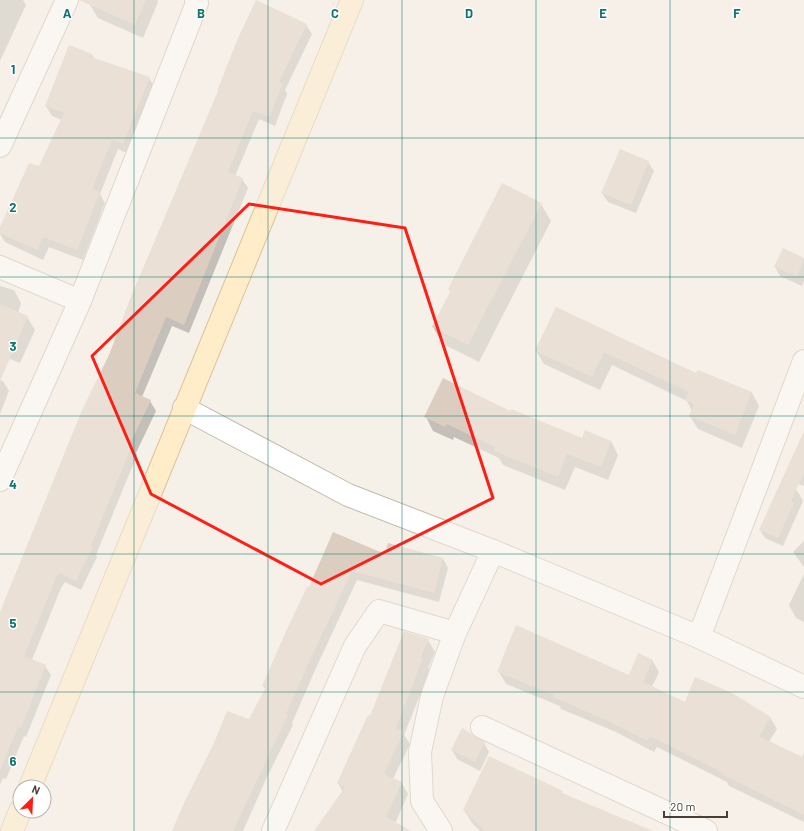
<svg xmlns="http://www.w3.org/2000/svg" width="804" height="831" font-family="Barlow,sans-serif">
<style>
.shadow{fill:#0003}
.building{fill:#dbcdbf}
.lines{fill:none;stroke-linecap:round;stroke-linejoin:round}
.street-casing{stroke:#c5b9ad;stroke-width:24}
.secondary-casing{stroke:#dcc296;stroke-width:24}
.street{stroke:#fff;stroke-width:22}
.secondary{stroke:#ffecc8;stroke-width:22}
.marked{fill:none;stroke:#ff1e15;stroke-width:3;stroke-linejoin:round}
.grid{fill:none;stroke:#0f766e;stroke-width:1;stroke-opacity:0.55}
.grid-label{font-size:13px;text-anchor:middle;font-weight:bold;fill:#0f766e;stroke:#fff;stroke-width:3;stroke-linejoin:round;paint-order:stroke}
</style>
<rect width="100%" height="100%" fill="#f5f0e8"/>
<!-- shadow -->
<g class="shadow">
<polygon points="0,0 23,0 26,5 0,61"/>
<polygon points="93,0 157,0 158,2 143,38 98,18 90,5"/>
<polygon points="306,25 312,34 285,90 287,94 275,126 259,119 235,176 242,179 248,188 189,333 172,326 142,397 150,401 156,411 136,453 137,455 96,555 97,557 81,590 65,582 61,588 32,660 45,666 51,675 26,737 24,736 6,779 3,778 0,785 0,613 110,353 131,300"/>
<polygon points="69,46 92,55 95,60 149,78 155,88 129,154 118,149 100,194 105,203 83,260 49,247 43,260 5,242 0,234 0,229 40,167 62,120 52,116 46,106"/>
<polygon points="648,162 654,171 636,213 608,202 602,193"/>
<polygon points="541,204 551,221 479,362 443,344 433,327 451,292 449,289"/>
<polygon points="783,249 804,259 804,281 802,286 780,276 775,267"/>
<polygon points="0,286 14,290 21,303 18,313 27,317 35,330 20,363 0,355"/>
<polygon points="557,308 697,375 752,393 759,406 742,448 698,429 690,416 692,411 687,401 612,365 600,390 544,364 536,351"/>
<polygon points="0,380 3,381 9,391 0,414"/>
<polygon points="511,412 582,439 611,441 618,455 608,480 575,467 565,490 503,465 499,458 454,437 453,440 433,431 426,417"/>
<polygon points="804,434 804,486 793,482"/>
<polygon points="784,478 798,492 803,501 783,546 765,538 760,530"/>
<polygon points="804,541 804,567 793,552"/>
<polygon points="386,556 443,559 448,568 439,602 357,580 316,668 292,723 293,725 267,777 243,831 174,831 250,721 266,690 263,686 308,588"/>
<polygon points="804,574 804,622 796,618 789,605"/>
<polygon points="428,640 435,652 428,668 430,670 404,735 410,744 393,779 401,782 408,794 395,824 399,831 315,831 343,792 338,783 371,717"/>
<polygon points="652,660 659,672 652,687 685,703 770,717 777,729 769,742 802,758 804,752 804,822 729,786 727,782 657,747 654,752 616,732 561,709 560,706 506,684 499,672 630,676"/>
<polygon points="484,743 489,752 480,771 457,759 452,750"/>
<polygon points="562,792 563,794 649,831 480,831 472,823 464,810"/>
</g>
<!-- building -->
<g class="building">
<polygon points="79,0 146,0 135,25"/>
<polygon points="256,0 307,24 279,82 283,84 269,117 253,111 228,172 243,178 184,325 166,317 135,393 151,400 130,444 132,445 91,546 93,547 76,581 59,573 56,578 24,656 46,665 21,728 18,727 0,771 0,612 82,410 110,353 130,299 218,91 217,91 238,38"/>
<polygon points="69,45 92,54 91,57 150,77 123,144 112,140 92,189 100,192 77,250 43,237 37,250 0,233 0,227 29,163 39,166 64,113 45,106"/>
<polygon points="620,149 649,161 631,205 601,193"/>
<polygon points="502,183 542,203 468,345 432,327 451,290 448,289"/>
<polygon points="783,248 804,258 797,277 774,267"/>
<polygon points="0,304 28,316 0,381"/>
<polygon points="556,307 696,373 698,370 752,392 735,435 689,416 694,404 685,400 689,392 604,352 592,377 535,351"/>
<polygon points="443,378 510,411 511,409 582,438 585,430 611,441 601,467 567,454 558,477 494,451 495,447 447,424 445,427 424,417"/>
<polygon points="804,431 804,473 791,501 794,503 778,538 759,530"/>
<polygon points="333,532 385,554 388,543 443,558 434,593 352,571 311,658 286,714 288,715 233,831 172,831 185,801 214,743 227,711 249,719 266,687 262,686 287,629 307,587 309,587"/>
<polygon points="516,625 629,675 638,653 653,660 643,682 685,702 695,677 732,693 771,717 759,736 804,758 804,815 721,774 722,772 650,736 647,741 608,721 553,697 554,695 497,672"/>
<polygon points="404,631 429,639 421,657 423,658 396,728 404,731 384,774 402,782 386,817 411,831 314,831 345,787 337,783 368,715 370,716"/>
<polygon points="462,728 485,742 475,762 451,750"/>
<polygon points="489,756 563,791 562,793 653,831 485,831 463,810"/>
</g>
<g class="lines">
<!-- street casing -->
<g class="street-casing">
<g id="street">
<polyline points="0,146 67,0"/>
<polyline points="0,267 80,301"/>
<polyline points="184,408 348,495 493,551 699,637 804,687"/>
<polyline points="0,480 80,301 197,3 196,0"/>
<polyline points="699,637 804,361"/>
<polyline points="482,727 706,831"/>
<polyline points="273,831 355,646 379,611 455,633"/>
<polyline points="441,831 422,801 420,752 432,696 455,633 493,551"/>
</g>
</g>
<!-- secondary casing -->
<g class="secondary-casing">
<g id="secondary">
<polyline points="30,787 352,0"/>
<polyline points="12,831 20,811"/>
</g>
</g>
<!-- street -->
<use href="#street" class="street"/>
<!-- secondary -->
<use href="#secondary" class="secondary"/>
</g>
<!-- marked area -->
<path d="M0 0H804V831H0ZM249 204 405 228 493 498 321 584 151 494 92 356Z" fill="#f5f0e8" fill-opacity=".55" fill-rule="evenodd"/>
<path class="marked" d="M249 204 405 228 493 498 321 584 151 494 92 356Z"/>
<!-- grid -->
<path class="grid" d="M134 0V831M268 0V831M402 0V831M536 0V831M670 0V831M0 138H804M0 277H804M0 416H804M0 554H804M0 692H804"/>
<g class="grid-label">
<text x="67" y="18">A</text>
<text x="201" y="18">B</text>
<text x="335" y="18">C</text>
<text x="469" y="18">D</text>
<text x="603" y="18">E</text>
<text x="737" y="18">F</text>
<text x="13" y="74">1</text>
<text x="13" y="212">2</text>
<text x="13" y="351">3</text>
<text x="13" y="489">4</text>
<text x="13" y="628">5</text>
<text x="13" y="766">6</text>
</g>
<!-- north arrow -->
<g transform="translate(32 799) rotate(24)"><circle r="19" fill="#ffffff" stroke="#b6b2af"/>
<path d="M0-3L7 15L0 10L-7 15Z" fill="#ff1e15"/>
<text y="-6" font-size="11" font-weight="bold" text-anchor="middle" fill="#493f36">N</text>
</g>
<!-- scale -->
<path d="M664 811v6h63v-6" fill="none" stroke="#493f36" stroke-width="2"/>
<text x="670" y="811" font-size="12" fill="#493f36" stroke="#ffffff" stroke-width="3" paint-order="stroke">20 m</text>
</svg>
